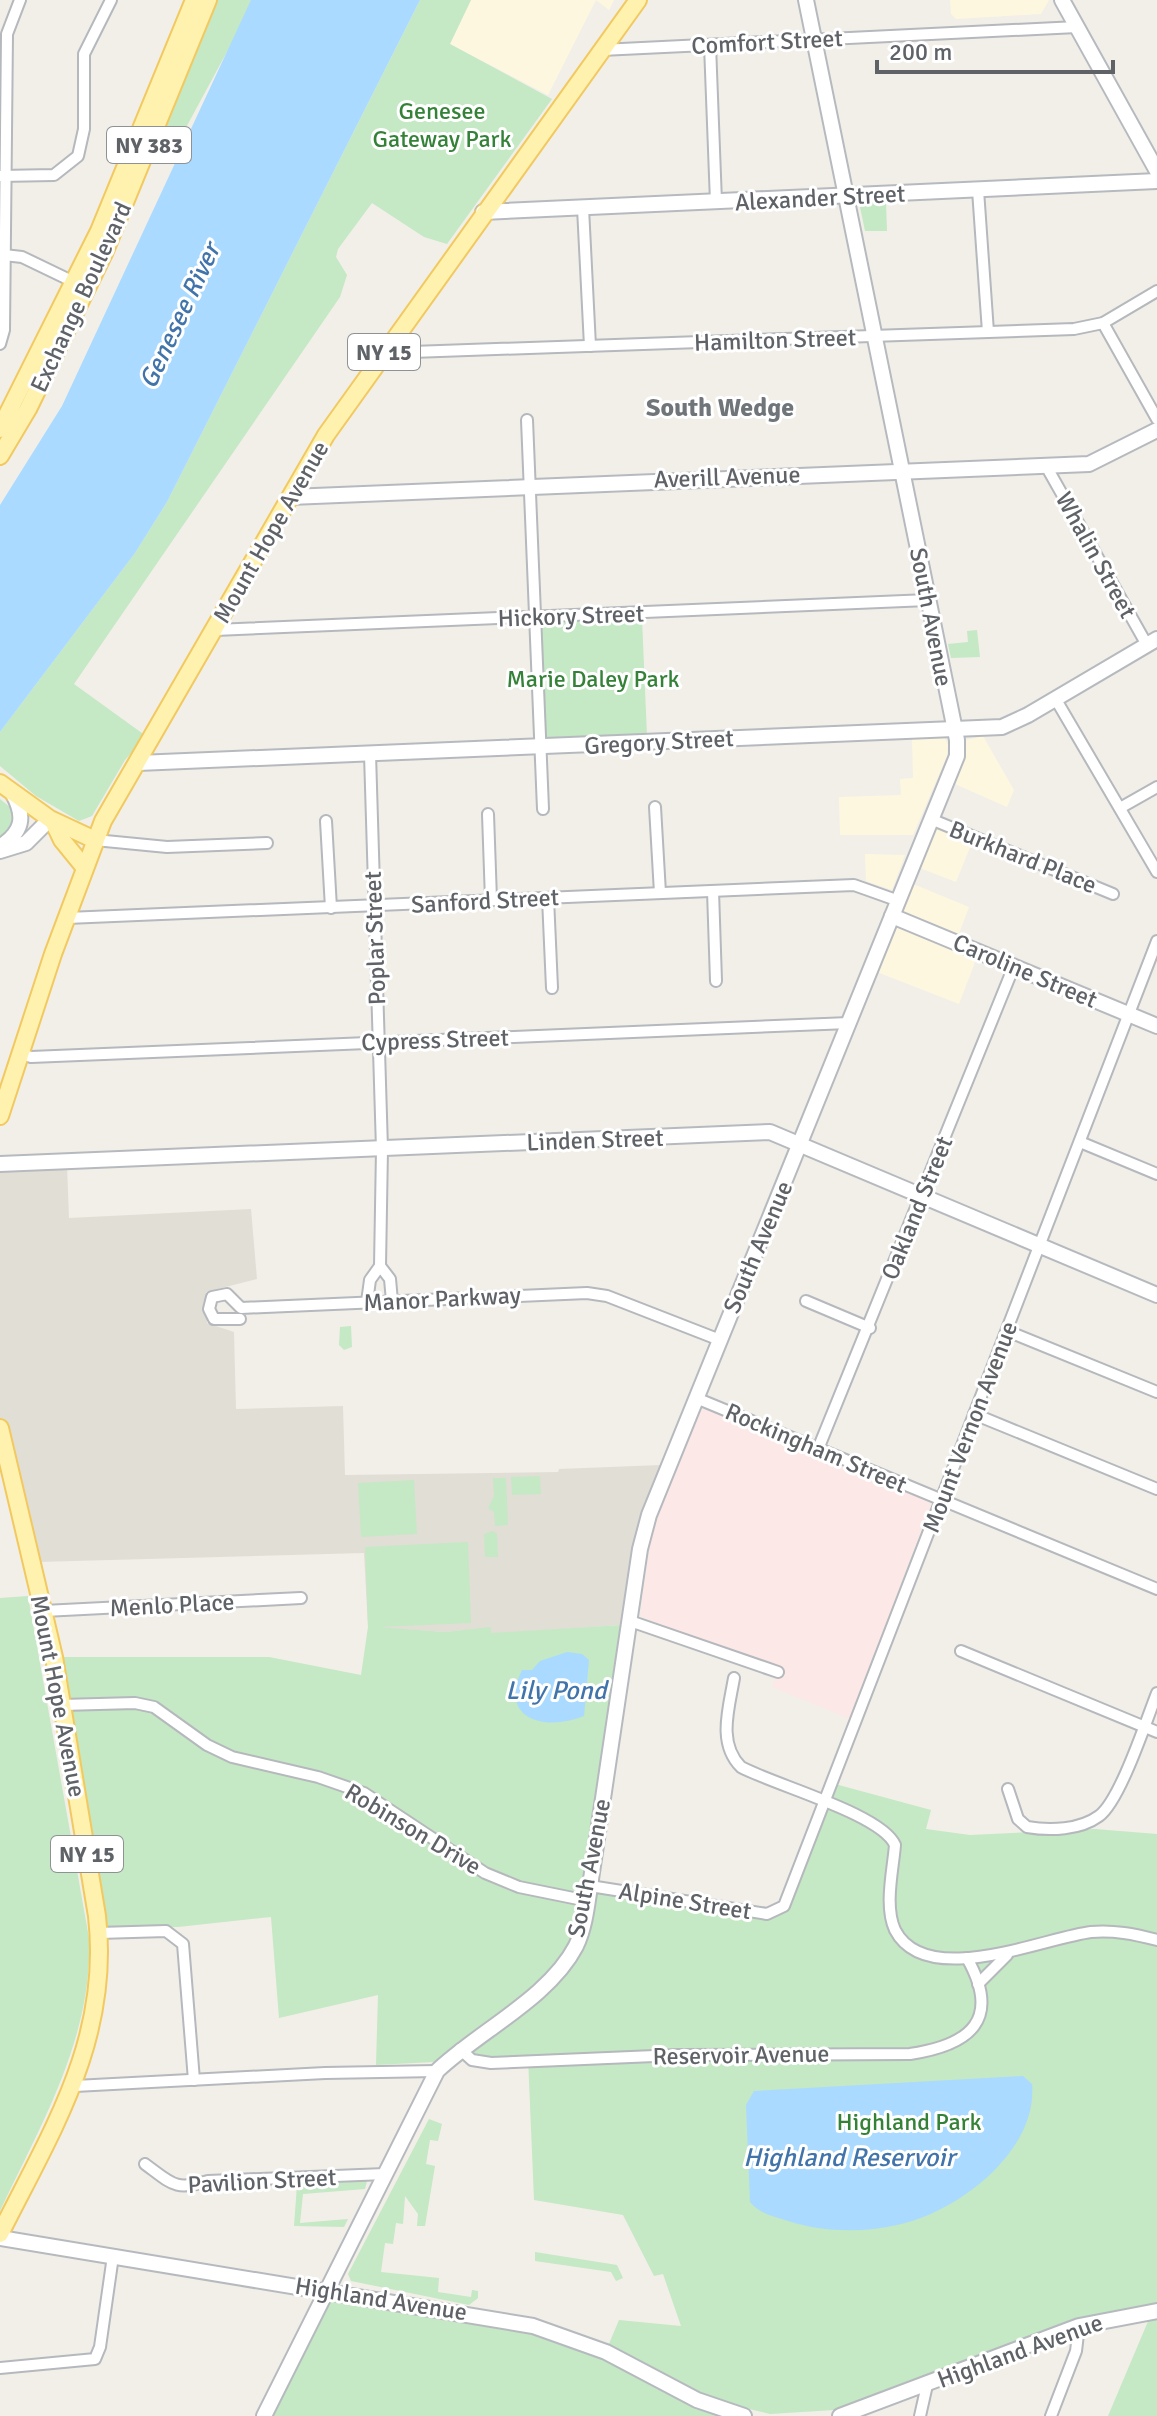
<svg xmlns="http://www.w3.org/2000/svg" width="1157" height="2416" font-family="Signika,sans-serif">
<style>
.commercial{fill:#fef7e0}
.education{fill:#e1ded6}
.medical{fill:#fce8e6}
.green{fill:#c5e8c5}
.water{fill:#aadaff}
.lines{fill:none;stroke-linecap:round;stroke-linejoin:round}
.street-casing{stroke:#b5b8bc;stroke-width:14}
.secondary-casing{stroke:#b6babf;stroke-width:18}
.primary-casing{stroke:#f2c960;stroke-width:20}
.street{stroke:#fff;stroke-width:10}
.secondary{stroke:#fff;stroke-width:14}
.primary{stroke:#fff2af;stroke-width:16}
.labels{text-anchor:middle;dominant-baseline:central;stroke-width:6;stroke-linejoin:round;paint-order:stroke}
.shield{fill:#fff;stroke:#8f9295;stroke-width:2}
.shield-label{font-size:22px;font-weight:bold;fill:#5f6368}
.street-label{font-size:24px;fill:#5f6368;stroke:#fff}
.park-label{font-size:24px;fill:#348238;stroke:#fff}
.water-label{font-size:26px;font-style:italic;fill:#4174aa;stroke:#fff}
.neighbourhood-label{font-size:26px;font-weight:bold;fill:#70757a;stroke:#fff}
</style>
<rect width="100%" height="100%" fill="#f1efe8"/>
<!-- commercial -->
<g class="commercial">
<polygon points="471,0 614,0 609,10 596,0 548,95 450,44"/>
<polygon points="950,0 1049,0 1041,14 956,19 951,14"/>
<polygon points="944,736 948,745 947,756 913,835 840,835 839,797 901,795 900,779 913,778 912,737"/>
<polygon points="983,736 1014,790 1007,807 955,784 965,758 966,740"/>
<polygon points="938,826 973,840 956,882 920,868"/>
<polygon points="865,854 905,855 892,890 866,881"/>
<polygon points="913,884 969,907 954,947 977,957 959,1004 877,972"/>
</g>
<!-- education -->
<polygon class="education" points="67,1165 69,1218 251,1209 257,1279 206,1292 207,1323 234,1332 236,1409 343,1406 345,1475 558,1472 559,1469 661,1465 637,1527 621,1625 491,1634 490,1628 445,1632 368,1627 364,1553 38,1562 0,1453 0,1168"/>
<!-- medical -->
<polygon class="medical" points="709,1408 927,1498 931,1504 850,1719 772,1687 778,1671 640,1616 652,1529 698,1411"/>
<!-- green -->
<g class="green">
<polygon points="217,0 255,0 183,133 164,132"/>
<polygon points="420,0 471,0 450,44 552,99 447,244 424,237 372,203 338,249 336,257 347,275 340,297 74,684 146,736 125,760 92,816 79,821 36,796 0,766 0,732 135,553 167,502"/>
<polygon points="886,202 887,231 865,231 860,207 863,203"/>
<polygon points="642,619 647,736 544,739 539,622"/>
<polygon points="977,630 980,657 951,658 948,644 968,642 967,631"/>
<polygon points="0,799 11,808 12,825 18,825 0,843"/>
<polygon points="351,1326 352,1347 344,1350 339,1345 340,1327"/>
<polygon points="540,1476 541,1494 512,1495 511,1477"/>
<polygon points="493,1478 506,1478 508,1525 495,1526 494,1512 488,1508 494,1496"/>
<polygon points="414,1480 417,1534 361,1537 358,1483"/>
<polygon points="493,1531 497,1534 498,1557 485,1557 484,1534"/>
<polygon points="468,1542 471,1623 379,1627 445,1632 491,1627 491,1633 621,1625 583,1889 767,1918 787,1910 835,1784 931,1810 926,1829 970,1835 1095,1829 1157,1834 1157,2416 1108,2416 1149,2319 1147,2306 1080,2319 834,2410 770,2414 724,2403 719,2416 271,2416 327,2303 332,2300 520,2328 603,2358 619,2320 681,2326 663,2274 654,2276 623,2215 534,2200 528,2057 376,2065 378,1995 279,2018 271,1917 178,1927 105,1927 59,1657 269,1657 361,1675 368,1627 365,1547"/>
<path d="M28 1596 89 1938C93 2037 41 2124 0 2211V1598Z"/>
<polygon points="429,2119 442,2124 438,2141 430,2140 426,2164 435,2166 425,2226 417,2226 418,2214 405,2196 403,2224 396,2223 393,2244 385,2243 381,2272 439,2278 438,2292 471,2297 472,2290 478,2291 478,2298 469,2305 351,2281 348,2274"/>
<polygon points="367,2181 365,2189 303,2194 300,2223 348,2219 344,2227 294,2226 297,2185"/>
<polygon points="535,2252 617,2265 623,2278 616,2281 611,2272 535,2261"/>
</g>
<!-- water -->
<g class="water">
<polygon points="251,0 420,0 167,502 135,553 0,732 0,505 62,406"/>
<path d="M567 1652 582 1654 589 1660 584 1716C545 1732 498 1719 522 1670H532L540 1661Z"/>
<path d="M1023 2076 1032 2084C1038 2151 958 2212 897 2225 862 2233 822 2232 788 2221 773 2216 760 2214 750 2202L746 2105 754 2091Z"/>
</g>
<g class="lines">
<!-- street casing -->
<g class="street-casing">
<g id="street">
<polyline points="710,45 716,202"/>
<polyline points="601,50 1077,27"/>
<polyline points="0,176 54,175 78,156 84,129 84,54 111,0"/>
<polyline points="978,190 988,332"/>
<polyline points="583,208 590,346"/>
<polyline points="4,255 22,257 76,283"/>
<polyline points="1103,323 1157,419"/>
<polyline points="0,344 4,330 7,34 20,0"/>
<polyline points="384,353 1074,329 1103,323 1157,291"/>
<polyline points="527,420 543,809"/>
<polyline points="1045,464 1147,645"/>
<polyline points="215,630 928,600"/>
<polyline points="1055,698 1157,872"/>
<polyline points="370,754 382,1149 380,1266"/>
<polyline points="655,807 660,893"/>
<polyline points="1120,808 1157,787"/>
<polyline points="488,814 491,900"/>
<polyline points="933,820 1113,894"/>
<polyline points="326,821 331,908"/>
<polyline points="95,840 167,847 267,843"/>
<polyline points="713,891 716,981"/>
<polyline points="548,898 552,988"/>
<polyline points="67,918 854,885 899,901"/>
<polyline points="21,1054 31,1057 849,1023"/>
<polyline points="1080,1142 1157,1174"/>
<polyline points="806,1301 870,1328"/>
<polyline points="367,1302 370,1280 380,1266 390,1279 392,1301"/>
<polyline points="240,1319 214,1319 209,1309 212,1297 227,1294 241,1308 587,1293 607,1296 720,1340"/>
<polyline points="1007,1331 1157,1392"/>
<polyline points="696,1398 1157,1589"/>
<polyline points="974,1414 1157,1489"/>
<polyline points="818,1449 1014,966"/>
<polyline points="44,1611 301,1598"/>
<polyline points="630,1621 778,1672"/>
<polyline points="961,1651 1157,1732"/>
<path d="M734 1678C729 1708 717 1743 741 1767 774 1785 882 1814 895 1845 893 1870 884 1906 895 1930 926 1990 1043 1938 1091 1932 1114 1930 1134 1934 1157 1940"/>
<polyline points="62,1705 135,1703 154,1707 207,1745 232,1757 318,1777 364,1793 485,1873 519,1887 588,1901"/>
<path d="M1008 1789 1018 1819 1027 1827C1050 1831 1080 1830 1099 1816 1120 1801 1146 1721 1157 1693"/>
<polyline points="590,1886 767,1914 784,1906 1157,941"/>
<polyline points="99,1933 166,1931 183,1944 194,2080"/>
<polyline points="978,1984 1007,1955"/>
<path d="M460 2049 472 2060 491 2063 678 2055 910 2054C970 2045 1002 2020 967 1958"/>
<polyline points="75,2086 325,2073 437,2071"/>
<path d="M145 2164C172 2184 175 2191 208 2181L385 2174"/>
<polyline points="0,2368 95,2359 100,2347 113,2256"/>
<polyline points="920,2416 927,2385"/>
<polyline points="1051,2416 1076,2351 1079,2326"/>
</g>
</g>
<!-- secondary casing -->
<g class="secondary-casing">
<g id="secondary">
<polyline points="1062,0 1157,171"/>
<polyline points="483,212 1157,181"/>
<polyline points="290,497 1089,464 1157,430"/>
<polyline points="138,763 1002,727 1028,715 1157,639"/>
<path d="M0 847C22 832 26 818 13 794"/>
<polyline points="0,851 26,843 50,819"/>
<polyline points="892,916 1157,1026"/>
<polyline points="0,1164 770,1132 1157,1295"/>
<polyline points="0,2238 533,2326 606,2352 697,2400 744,2416"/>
<path d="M264 2416 437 2071C479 2031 549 1998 576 1946 585 1927 587 1906 590 1886L640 1549 649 1515 957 756V740L806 0"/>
<polyline points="840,2416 1079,2326 1157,2311"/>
</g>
</g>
<!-- primary casing -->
<g class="primary-casing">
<g id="primary">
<polyline points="0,429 99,231 194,0"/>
<polyline points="0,456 28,409 105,251 208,0"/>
<polyline points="0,783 50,819 95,840"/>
<polyline points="53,821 62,840 84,867"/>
<polyline points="0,1116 53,954 103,821 326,435 638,0"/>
<path d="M0 1428 54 1657 97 1916C111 2039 52 2130 0 2234"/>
</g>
</g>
<!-- street -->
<use href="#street" class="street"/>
<!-- secondary -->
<use href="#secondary" class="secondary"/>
<!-- primary -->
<use href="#primary" class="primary"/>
</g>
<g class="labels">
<!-- shield labels -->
<g class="shield">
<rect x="107" y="127" width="84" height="36" rx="6"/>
<rect x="348" y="334" width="72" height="36" rx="6"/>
<rect x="51" y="1836" width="72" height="36" rx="6"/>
</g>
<g class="shield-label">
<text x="149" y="145">NY 383</text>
<text x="384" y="352">NY 15</text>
<text x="87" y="1854">NY 15</text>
</g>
<!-- street labels -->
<g class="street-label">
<text transform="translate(767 42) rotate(-3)">Comfort Street</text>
<text transform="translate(820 198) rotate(-3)">Alexander Street</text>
<text transform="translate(81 297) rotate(-65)">Exchange Boulevard</text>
<text transform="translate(775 340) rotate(-2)">Hamilton Street</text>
<text transform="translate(727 477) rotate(-2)">Averill Avenue</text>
<text transform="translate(271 532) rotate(-60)">Mount Hope Avenue</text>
<text transform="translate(1096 555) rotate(61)">Whalin Street</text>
<text transform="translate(571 616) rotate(-2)">Hickory Street</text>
<text transform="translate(931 617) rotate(79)">South Avenue</text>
<text transform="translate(659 742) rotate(-3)">Gregory Street</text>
<text transform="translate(1023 857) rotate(22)">Burkhard Place</text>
<text transform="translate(485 901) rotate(-3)">Sanford Street</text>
<text transform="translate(375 938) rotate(-92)">Poplar Street</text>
<text transform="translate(1025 971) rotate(23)">Caroline Street</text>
<text transform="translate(435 1040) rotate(-2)">Cypress Street</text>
<text transform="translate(595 1140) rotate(-2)">Linden Street</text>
<text transform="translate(917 1208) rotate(-68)">Oakland Street</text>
<text transform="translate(758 1247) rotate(-67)">South Avenue</text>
<text transform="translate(442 1299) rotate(-3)">Manor Parkway</text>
<text transform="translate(970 1427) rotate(-69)">Mount Vernon Avenue</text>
<text transform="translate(816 1448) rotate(23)">Rockingham Street</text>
<text transform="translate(172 1605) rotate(-3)">Menlo Place</text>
<text transform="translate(58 1696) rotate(79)">Mount Hope Avenue</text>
<text transform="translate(413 1829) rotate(31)">Robinson Drive</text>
<text transform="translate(589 1868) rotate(-79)">South Avenue</text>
<text transform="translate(685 1901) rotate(9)">Alpine Street</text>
<text transform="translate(741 2055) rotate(-1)">Reservoir Avenue</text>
<text transform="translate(262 2181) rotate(-3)">Pavilion Street</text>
<text transform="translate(381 2299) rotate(9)">Highland Avenue</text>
<text transform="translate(1020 2351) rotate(-20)">Highland Avenue</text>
</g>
<!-- park labels -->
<g class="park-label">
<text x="442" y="111">Genesee<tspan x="442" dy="28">Gateway Park</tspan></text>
<text x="593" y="679">Marie Daley Park</text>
<text x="909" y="2122">Highland Park</text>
</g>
<!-- water labels -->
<g class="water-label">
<text transform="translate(180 316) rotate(-65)">Genesee River</text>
<text x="556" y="1691">Lily Pond</text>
<text x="849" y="2158">Highland Reservoir</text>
</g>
<!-- neighbourhood labels -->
<g class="neighbourhood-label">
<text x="720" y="408">South Wedge</text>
</g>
</g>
<!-- scale -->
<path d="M877 60v12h236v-12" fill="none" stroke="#5f6368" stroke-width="4"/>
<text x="889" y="60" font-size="24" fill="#5f6368" stroke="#ffffff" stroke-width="6" paint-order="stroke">200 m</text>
</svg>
